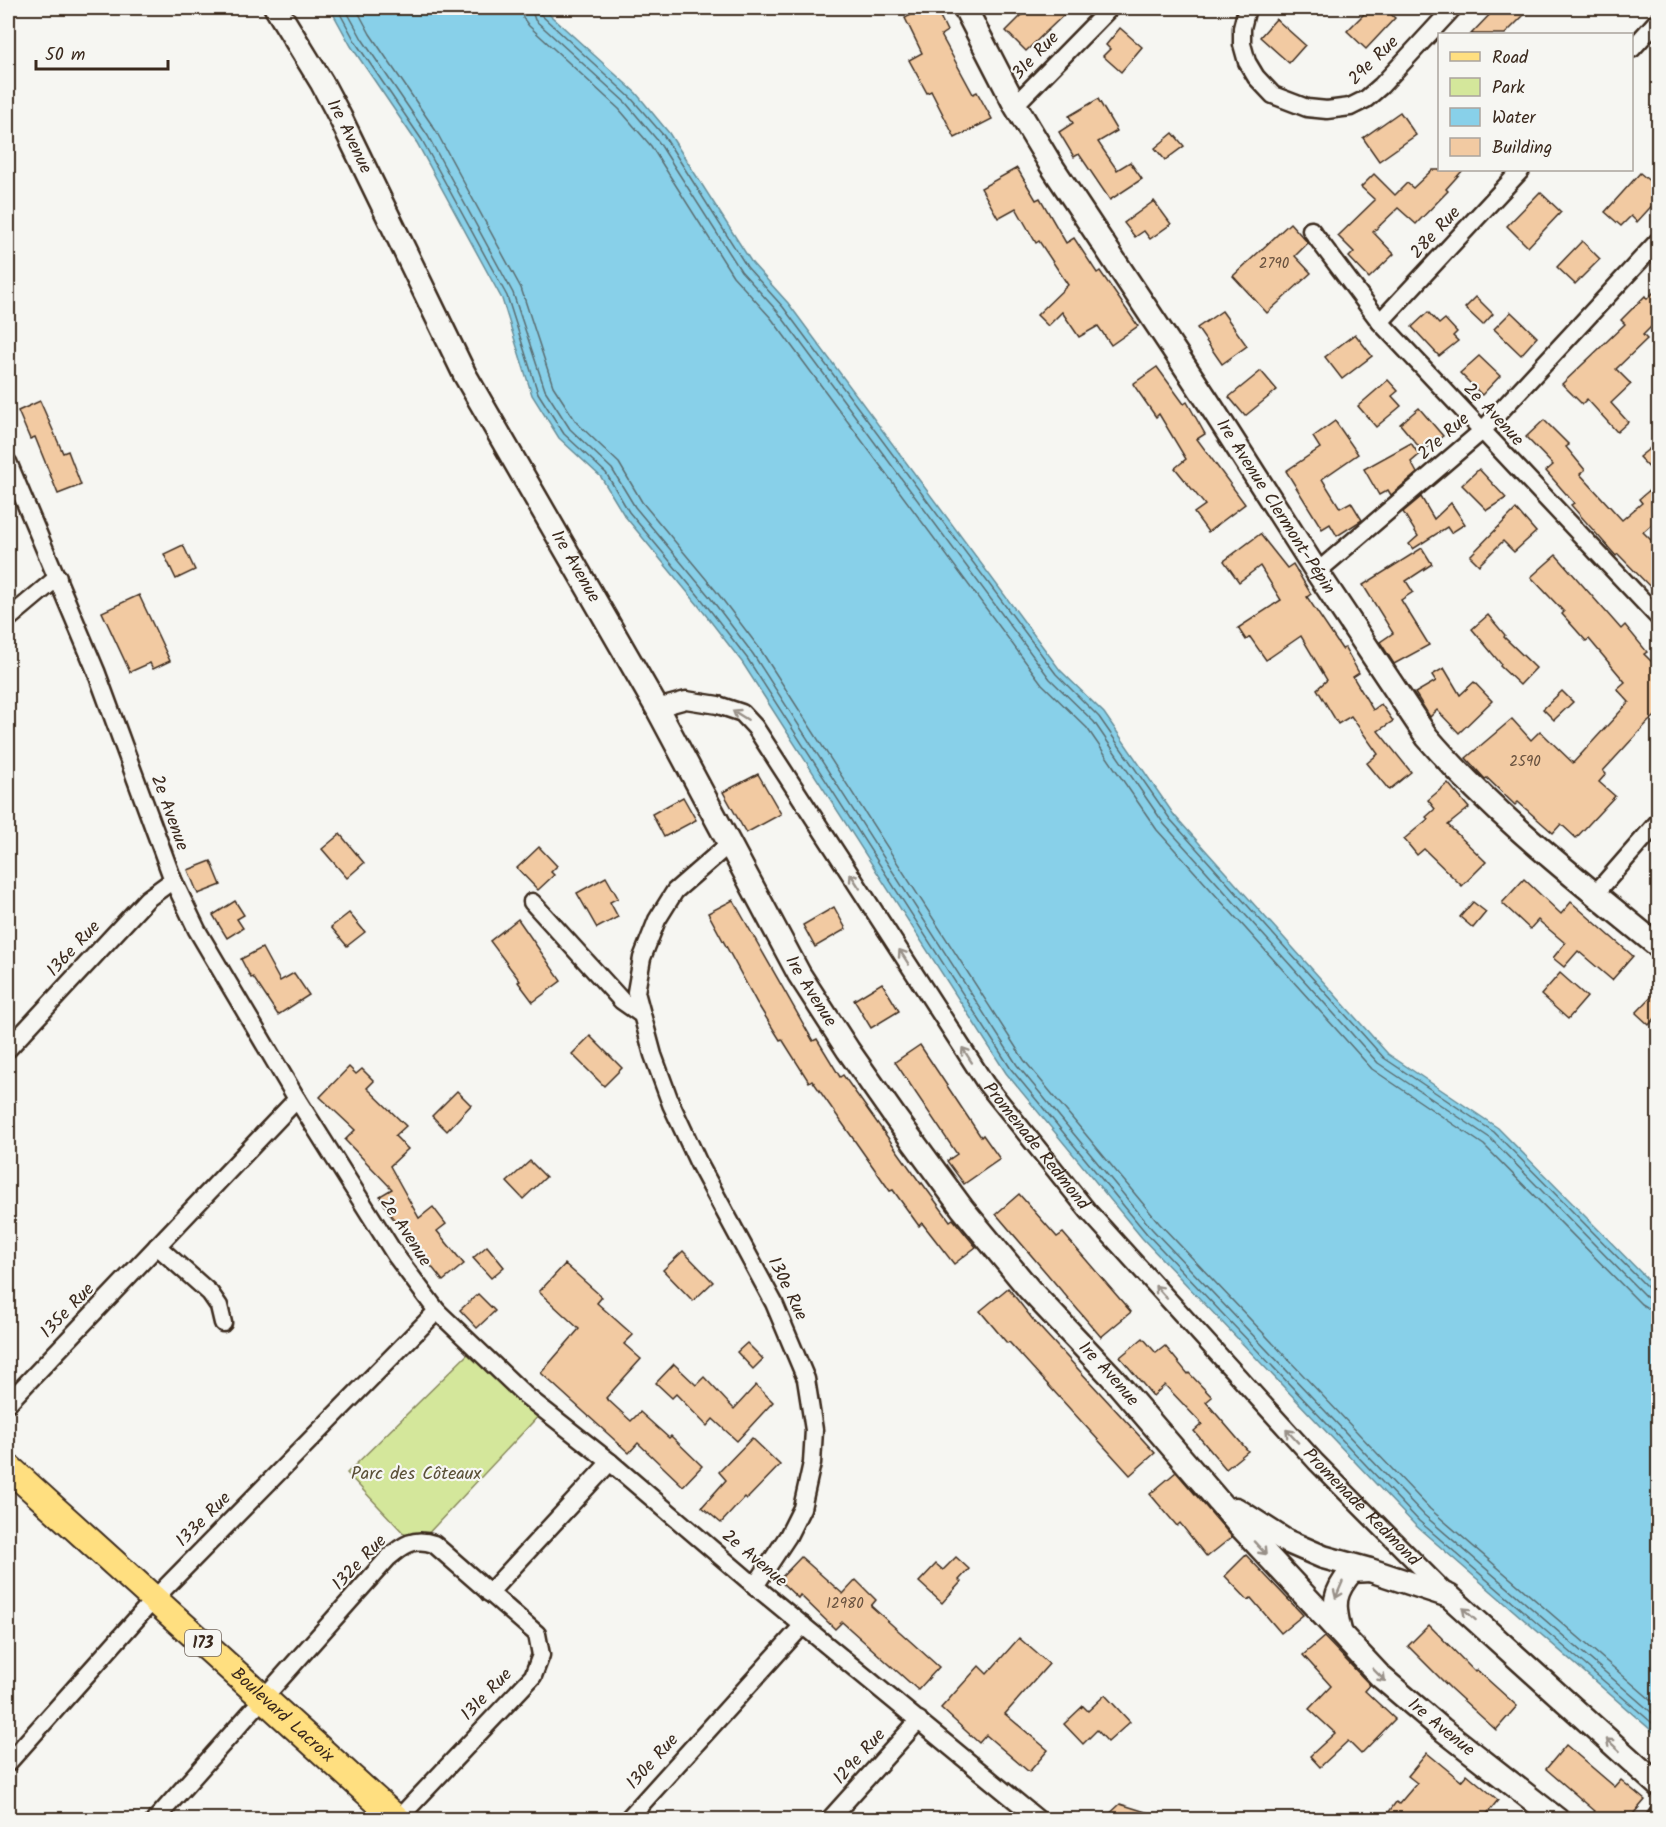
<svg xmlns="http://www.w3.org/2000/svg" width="1666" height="1827" font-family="Kalam,sans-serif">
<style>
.green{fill:#d4e79b;stroke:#88885c;stroke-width:1.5}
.water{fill:#88d0e9;stroke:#698e98;stroke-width:1.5}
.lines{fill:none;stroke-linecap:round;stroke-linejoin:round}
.shore{stroke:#5a6c6f;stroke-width:1.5}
.building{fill:#f2caa2;stroke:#3b2a1e;stroke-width:1.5}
.street-casing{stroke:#3b2a1e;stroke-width:21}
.secondary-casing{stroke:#3b2a1e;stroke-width:27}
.primary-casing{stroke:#3b2a1e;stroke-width:30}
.street{stroke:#f6f6f2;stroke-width:16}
.secondary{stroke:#f6f6f2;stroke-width:22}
.primary{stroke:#ffdf80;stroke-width:26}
.oneway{stroke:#989088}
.labels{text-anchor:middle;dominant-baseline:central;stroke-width:4.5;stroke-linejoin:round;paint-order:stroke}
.number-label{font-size:15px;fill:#69523f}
.shield{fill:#f6f6f2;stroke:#73675e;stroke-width:1.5}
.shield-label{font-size:16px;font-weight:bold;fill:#3b2a1e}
.street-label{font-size:18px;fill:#3b2a1e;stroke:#f6f6f2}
.park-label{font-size:18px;fill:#5a5037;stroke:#f6f6f2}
</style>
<rect width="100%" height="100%" fill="#f6f6f2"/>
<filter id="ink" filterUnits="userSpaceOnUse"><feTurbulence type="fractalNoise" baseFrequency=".0167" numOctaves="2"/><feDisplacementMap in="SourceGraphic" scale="12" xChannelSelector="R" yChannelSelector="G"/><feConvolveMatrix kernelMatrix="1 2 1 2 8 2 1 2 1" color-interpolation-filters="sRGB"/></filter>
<g filter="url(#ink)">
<!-- green -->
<polygon class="green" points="474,1348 544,1410 422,1540 411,1541 347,1473"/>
<!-- water -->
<polygon class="water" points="330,8 542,8 636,93 669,133 752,263 788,303 1060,670 1104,713 1174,815 1388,1054 1498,1128 1658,1290 1658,1736 1415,1525 1142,1238 1006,1073 742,662 698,605 624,515 601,477 559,438 532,395 502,299 417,143 351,46"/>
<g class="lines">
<!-- shore -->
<g class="shore">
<polyline points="337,8 356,43 422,140 507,296 538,393 564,434 606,473 629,512 703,601 747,658 1011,1069 1147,1234 1419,1521 1658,1728"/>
<polyline points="345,8 362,39 428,136 513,293 545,390 570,429 612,469 635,507 709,596 753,654 1017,1065 1152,1229 1424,1515 1658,1718"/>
<polyline points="356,8 370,34 436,131 521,288 553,386 577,423 619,463 642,502 716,591 760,649 1024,1060 1159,1223 1430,1509 1658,1706"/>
<polyline points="522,8 523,18 529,26 619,109 651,146 733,276 771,318 1042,684 1087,728 1157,830 1372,1069 1484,1145 1641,1304 1649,1309 1658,1311"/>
<polyline points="531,8 535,20 626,103 658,141 741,271 778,312 1050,679 1094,722 1164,824 1378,1063 1490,1138 1646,1297 1658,1302"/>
<polyline points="538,8 540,14 631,98 664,136 747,267 783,307 1056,674 1099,717 1170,819 1384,1058 1494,1132 1652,1292 1658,1294"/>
</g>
</g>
<!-- building -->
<g class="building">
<polygon points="925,8 927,13 936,8 947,31 941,35 973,94 977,92 992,119 955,138 931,91 927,93 909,60 922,53 905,18"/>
<polygon points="1029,8 1071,8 1026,51 1006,31"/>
<polygon points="1370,8 1384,8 1395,18 1366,49 1347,31"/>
<polygon points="1496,8 1531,8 1505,34 1471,34"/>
<polygon points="1276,19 1305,45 1289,63 1260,37"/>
<polygon points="1120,28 1142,47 1121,72 1103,56 1110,49 1106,45"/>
<polygon points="1098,99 1117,131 1098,142 1117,170 1130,162 1142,179 1110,200 1079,154 1074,157 1059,132 1073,123 1069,116"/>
<polygon points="1400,112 1416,135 1379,161 1363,138"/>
<polygon points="1173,133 1184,146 1165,160 1155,148"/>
<polygon points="1017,168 1036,200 1040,198 1066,243 1074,238 1097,273 1100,271 1138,326 1111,345 1098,326 1079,337 1062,312 1048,326 1037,315 1068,285 1039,241 1036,243 1016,208 998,218 981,188"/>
<polygon points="1432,170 1463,170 1446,189 1448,191 1416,224 1398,208 1373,232 1394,254 1369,278 1349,257 1354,252 1338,236 1375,200 1361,187 1374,174 1395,195 1407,183 1413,188"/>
<polygon points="1640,173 1659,189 1659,198 1637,222 1631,216 1621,226 1605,212"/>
<polygon points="1540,192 1561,212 1528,247 1507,226"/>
<polygon points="1154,201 1171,224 1150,239 1144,231 1135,237 1124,223"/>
<polygon points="1290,223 1308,243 1295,256 1311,273 1267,313 1233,276"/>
<polygon points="1582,241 1600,259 1575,284 1557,267"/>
<polygon points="1659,287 1659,319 1643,335 1647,339 1616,369 1631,384 1611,403 1628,422 1617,432 1587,399 1582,404 1562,384 1625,324 1621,320 1645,296 1647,299"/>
<polygon points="1476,297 1493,314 1483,325 1465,308"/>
<polygon points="1222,311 1247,346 1222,364 1197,328"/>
<polygon points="1428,312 1439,324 1445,319 1457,332 1453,336 1458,341 1439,356 1412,327"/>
<polygon points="1511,312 1537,337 1521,355 1494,329"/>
<polygon points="1355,334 1372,356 1342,379 1325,357"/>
<polygon points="1479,356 1500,376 1482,395 1460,373"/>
<polygon points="1157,367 1184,404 1187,402 1205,434 1197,439 1245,504 1208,532 1194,513 1205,505 1175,468 1186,459 1159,414 1156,417 1133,384"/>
<polygon points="1261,371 1277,390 1245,416 1229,397"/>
<polygon points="1388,380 1398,391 1392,396 1401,406 1376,427 1358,406"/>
<polygon points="40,401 63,453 68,451 81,485 58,494 35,437 30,439 18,411"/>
<polygon points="1419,408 1443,436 1427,448 1424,445 1420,448 1400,424"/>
<polygon points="1544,420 1569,445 1566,447 1585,470 1580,474 1622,520 1642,503 1639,499 1659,482 1659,518 1643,532 1659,548 1659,596 1618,554 1616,556 1571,505 1574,503 1546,471 1553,465 1526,437"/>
<polygon points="1335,421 1358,454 1322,479 1340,508 1351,502 1362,520 1337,536 1330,524 1322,529 1286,471 1320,448 1313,437"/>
<polygon points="1659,441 1659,478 1639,457"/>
<polygon points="1411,443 1419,455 1411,462 1417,473 1391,495 1388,490 1379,495 1364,469"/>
<polygon points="1479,469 1506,498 1487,510 1462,485"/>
<polygon points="1421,497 1434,519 1451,503 1465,524 1451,533 1447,527 1413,549 1409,544 1418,536 1403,512"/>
<polygon points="1516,509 1536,532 1514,552 1503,541 1479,565 1470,556"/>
<polygon points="1260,534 1287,568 1293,564 1311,594 1307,597 1342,649 1345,648 1359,673 1353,677 1373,710 1381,704 1393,721 1378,731 1411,772 1389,790 1367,763 1378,754 1351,716 1338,724 1317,689 1327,680 1301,636 1266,660 1250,637 1246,640 1238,628 1281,600 1260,566 1239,582 1224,561"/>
<polygon points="183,545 195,570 176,579 164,554"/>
<polygon points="1422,548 1432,564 1406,581 1413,592 1401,600 1429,645 1394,664 1380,642 1393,633 1363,585"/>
<polygon points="1556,555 1621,629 1625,625 1647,652 1644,654 1659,669 1659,713 1648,722 1603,771 1606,774 1599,782 1615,796 1576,838 1561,824 1553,833 1518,802 1515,805 1487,778 1485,779 1466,758 1512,719 1531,740 1540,731 1573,763 1629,702 1617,689 1625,682 1589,639 1586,641 1562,614 1564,612 1531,577"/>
<polygon points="139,595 170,661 153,669 150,663 130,672 102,612"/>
<polygon points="1488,615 1505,635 1504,637 1536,668 1520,685 1500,666 1501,664 1472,629"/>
<polygon points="1444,668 1460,695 1474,682 1492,701 1459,733 1437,710 1430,717 1415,693 1436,681 1432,675"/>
<polygon points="1562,691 1573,702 1554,720 1543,709"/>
<polygon points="758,774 781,814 746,833 723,792"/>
<polygon points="1448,783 1469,808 1448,825 1486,862 1462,886 1424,849 1417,855 1404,839 1428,819 1426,817 1435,809 1428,800"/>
<polygon points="683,797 696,820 664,837 652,814"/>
<polygon points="340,834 364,863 347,878 322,849"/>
<polygon points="539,847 557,866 551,872 554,875 538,890 517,868"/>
<polygon points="211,861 221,885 198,894 188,870"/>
<polygon points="606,877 618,898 610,902 618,917 597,928 577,893"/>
<polygon points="1524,879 1561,914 1571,902 1633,956 1612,980 1578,951 1564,967 1553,958 1565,943 1538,920 1530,929 1502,903"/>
<polygon points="733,900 813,1041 817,1039 840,1077 843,1075 921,1184 922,1183 950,1221 953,1219 976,1247 954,1264 922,1223 919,1226 893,1190 890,1191 812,1080 809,1082 782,1039 780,1040 757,1003 708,913"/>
<polygon points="235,901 244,915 237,919 243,928 227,938 213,915"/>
<polygon points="1473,902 1486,912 1473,928 1460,917"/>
<polygon points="834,907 846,929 815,947 803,925"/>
<polygon points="349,913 365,932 347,946 331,927"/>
<polygon points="518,919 561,981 533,1002 518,982 520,981 490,941"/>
<polygon points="262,948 280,981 294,973 309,995 278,1015 253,977 251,978 241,959"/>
<polygon points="1560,973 1587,997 1568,1019 1541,995"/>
<polygon points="882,983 899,1011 871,1028 854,1000"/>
<polygon points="1659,989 1659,1014 1649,1025 1636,1013"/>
<polygon points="590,1036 622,1068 604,1086 572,1054"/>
<polygon points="920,1045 981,1137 983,1135 1000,1159 964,1184 947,1161 957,1154 895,1062"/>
<polygon points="349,1067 356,1074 362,1069 374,1081 367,1088 406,1126 395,1136 408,1149 390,1166 419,1218 433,1207 446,1224 437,1231 464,1264 443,1281 389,1213 380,1196 392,1189 345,1140 355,1130 320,1097"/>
<polygon points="457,1091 471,1105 447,1131 432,1116"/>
<polygon points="530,1161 546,1177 523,1199 507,1182"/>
<polygon points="1019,1194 1057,1237 1063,1233 1131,1312 1101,1337 996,1214"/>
<polygon points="487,1246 504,1267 491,1278 473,1258"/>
<polygon points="683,1251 713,1282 693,1301 663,1270"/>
<polygon points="565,1264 602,1297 597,1303 633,1335 624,1344 641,1359 606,1398 631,1421 640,1412 669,1438 671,1436 702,1466 683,1486 638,1443 629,1453 541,1373 579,1329 539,1292"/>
<polygon points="1008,1288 1034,1321 1155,1453 1130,1475 1009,1342 1007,1343 980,1311"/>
<polygon points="478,1294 495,1311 477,1328 460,1310"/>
<polygon points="1143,1338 1156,1353 1165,1346 1188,1374 1189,1373 1212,1397 1206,1402 1248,1451 1226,1469 1194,1431 1202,1424 1165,1385 1153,1396 1120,1357"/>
<polygon points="747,1343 763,1359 753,1369 737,1352"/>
<polygon points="674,1364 696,1385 704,1377 734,1409 756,1385 773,1402 737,1441 713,1419 707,1426 676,1394 672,1398 656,1383"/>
<polygon points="752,1438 780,1465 747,1499 745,1497 721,1523 702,1507 726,1480 719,1472"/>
<polygon points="1176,1472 1232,1537 1207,1557 1180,1523 1177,1526 1150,1494"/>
<polygon points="1246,1555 1303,1615 1281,1633 1251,1598 1248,1600 1225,1576"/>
<polygon points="801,1557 843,1594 856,1580 876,1600 871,1606 939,1667 918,1690 842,1622 835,1629 800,1595 798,1598 779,1580"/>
<polygon points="956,1557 969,1569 959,1580 961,1582 942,1603 919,1582 936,1564 943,1570"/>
<polygon points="1429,1625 1475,1672 1477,1670 1517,1706 1496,1730 1451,1689 1408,1646"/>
<polygon points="1324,1637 1370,1685 1365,1691 1395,1719 1361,1754 1348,1741 1320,1767 1310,1756 1335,1733 1309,1709 1331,1686 1303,1655"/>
<polygon points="1019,1638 1049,1664 1005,1714 1048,1750 1029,1772 986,1735 979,1743 941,1708 979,1666 987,1674"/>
<polygon points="1105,1695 1130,1722 1108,1742 1097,1730 1083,1744 1064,1724 1083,1706 1088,1711"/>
<polygon points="1566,1745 1615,1787 1621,1780 1645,1800 1628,1820 1588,1820 1595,1811 1546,1769"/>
<polygon points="1427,1753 1461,1781 1467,1774 1498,1800 1482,1820 1383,1820 1396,1802 1399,1804 1417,1783 1408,1776"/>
<polygon points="1120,1804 1159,1816 1159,1820 1103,1820"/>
</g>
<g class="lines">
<!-- street casing -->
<g class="street-casing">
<g id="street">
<polyline points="1247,8 1242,28 1242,44 1247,62 1256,77 1273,95 1307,108 1327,110 1350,107 1366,99 1381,86 1453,8"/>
<polyline points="1632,49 1658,20"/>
<polyline points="1015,105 1110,8"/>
<polyline points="1311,230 1380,322 1658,617"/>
<polyline points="1380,322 1521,170"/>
<polyline points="8,462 96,671 173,880 197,930 297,1099 396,1256 437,1311 525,1395 610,1462 755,1586 1039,1820"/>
<polyline points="1317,572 1482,431 1658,241"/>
<polyline points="8,619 58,577"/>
<path id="s1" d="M657 708 686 700 718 705 742 713 755 727 986 1084 1088 1211 1316 1462 1446 1593"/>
<polyline points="729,844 675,891 657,920 642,958 636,992 653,1055 671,1104 699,1164 774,1303 806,1379 814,1430 812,1463 802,1508 788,1536 755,1586"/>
<polyline points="1595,894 1658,822"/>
<polyline points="532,902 622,1001 642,1015"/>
<polyline points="8,1049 147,899 173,880"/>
<polyline points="157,1246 210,1293 219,1306 223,1323"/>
<polyline points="8,1403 297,1099"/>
<polyline points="489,1593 610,1462"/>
<polyline points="8,1763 155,1598 437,1311"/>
<path d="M155 1820 388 1558C403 1545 414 1537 434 1544L537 1634 541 1655 533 1676 397 1820"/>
<polyline points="627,1820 803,1625"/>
<polyline points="829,1820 919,1720"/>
<polyline points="1654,1820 1658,1814"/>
</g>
</g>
<!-- secondary casing -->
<g class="secondary-casing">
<g id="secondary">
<path id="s2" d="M276 8 322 83 340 117 465 375 657 708 799 974 848 1050 895 1117 962 1208 1029 1289 1112 1377 1239 1525 1381 1677 1442 1729 1558 1820"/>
<path id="s3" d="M965 8 1015 105 1051 165 1207 400 1317 572 1427 737C1495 816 1578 880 1658 946"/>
<polyline points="1236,1509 1286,1541 1323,1557 1370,1570 1449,1596 1658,1785"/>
<path d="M1340 1631C1333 1604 1333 1593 1352 1571L1369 1570"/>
</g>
</g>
<!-- primary casing -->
<g class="primary-casing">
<g id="primary">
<path id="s4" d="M8 1467 398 1820"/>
</g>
</g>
<!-- street -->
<use href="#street" class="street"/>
<!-- secondary -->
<use href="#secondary" class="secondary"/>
<!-- primary -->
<use href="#primary" class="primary"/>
</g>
<!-- one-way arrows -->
<defs><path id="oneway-shaft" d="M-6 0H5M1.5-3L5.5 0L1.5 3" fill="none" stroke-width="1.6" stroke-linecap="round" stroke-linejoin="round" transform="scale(1.5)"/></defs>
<g class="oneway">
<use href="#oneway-shaft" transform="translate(740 715) rotate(-148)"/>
<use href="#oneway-shaft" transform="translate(855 881) rotate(-123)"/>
<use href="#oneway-shaft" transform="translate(904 957) rotate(-123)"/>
<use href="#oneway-shaft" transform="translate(967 1055) rotate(-123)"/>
<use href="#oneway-shaft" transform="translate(1161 1292) rotate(-132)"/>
<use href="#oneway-shaft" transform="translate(1292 1436) rotate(-133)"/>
<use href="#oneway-shaft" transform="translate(1260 1548) rotate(47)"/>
<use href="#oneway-shaft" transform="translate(1339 1590) rotate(113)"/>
<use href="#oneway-shaft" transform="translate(1469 1614) rotate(-138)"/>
<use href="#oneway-shaft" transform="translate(1379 1675) rotate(45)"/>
<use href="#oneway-shaft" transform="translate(1613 1745) rotate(-138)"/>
</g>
</g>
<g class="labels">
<!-- number labels -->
<g class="number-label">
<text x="1274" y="264">2790</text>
<text x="1525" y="762">2590</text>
<text x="845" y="1604">12980</text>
</g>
<!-- shield labels -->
<rect class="shield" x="185" y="1630" width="36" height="26" rx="4.5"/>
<g class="shield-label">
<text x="203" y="1643">173</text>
</g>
<!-- street labels -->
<g class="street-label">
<text transform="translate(1036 56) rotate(-46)">31e Rue</text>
<text transform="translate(1374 61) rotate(-44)">29e Rue</text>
<text stroke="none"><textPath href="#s2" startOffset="148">1re Avenue</textPath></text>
<text transform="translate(1436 233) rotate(-47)">28e Rue</text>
<text transform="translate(1493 415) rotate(47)">2e Avenue</text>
<text transform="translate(1444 437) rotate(-41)">27e Rue</text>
<text stroke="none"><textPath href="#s3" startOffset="588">1re Avenue Clermont-Pépin</textPath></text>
<text stroke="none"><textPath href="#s2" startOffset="634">1re Avenue</textPath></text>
<text transform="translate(169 813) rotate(70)">2e Avenue</text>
<text transform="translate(74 949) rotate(-47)">136e Rue</text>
<text stroke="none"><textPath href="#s2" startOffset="1120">1re Avenue</textPath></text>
<text stroke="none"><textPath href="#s1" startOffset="612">Promenade Redmond</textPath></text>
<text transform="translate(405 1232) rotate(57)">2e Avenue</text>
<text transform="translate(787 1289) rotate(64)">130e Rue</text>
<text transform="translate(68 1311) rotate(-46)">135e Rue</text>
<text stroke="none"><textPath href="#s2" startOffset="1606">1re Avenue</textPath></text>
<text stroke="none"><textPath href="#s1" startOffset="1098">Promenade Redmond</textPath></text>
<text transform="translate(204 1520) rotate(-45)">133e Rue</text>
<text transform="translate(754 1559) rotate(40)">2e Avenue</text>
<text transform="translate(360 1563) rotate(-46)">132e Rue</text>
<text transform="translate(487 1695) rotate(-46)">131e Rue</text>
<text stroke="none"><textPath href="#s4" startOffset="370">Boulevard Lacroix</textPath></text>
<text stroke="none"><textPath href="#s2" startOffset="2092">1re Avenue</textPath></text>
<text transform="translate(860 1757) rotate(-48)">129e Rue</text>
<text transform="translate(653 1762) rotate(-48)">130e Rue</text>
</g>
<!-- park labels -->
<g class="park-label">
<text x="416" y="1474">Parc des Côteaux</text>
</g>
</g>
<!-- margin -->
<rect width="1666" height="1827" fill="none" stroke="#f6f6f2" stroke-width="30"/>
<rect x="15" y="15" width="1636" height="1797" fill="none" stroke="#3b2a1e" stroke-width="2" filter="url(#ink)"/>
<!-- legend -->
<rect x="1438" y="33" width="195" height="138" fill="#f6f6f2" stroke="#aba49d" stroke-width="1.5"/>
<rect x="1450" y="52" width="30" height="9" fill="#ffdf80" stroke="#aba49d" stroke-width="1.5"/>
<text x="1492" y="63" font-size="18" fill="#3b2a1e">Road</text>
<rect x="1450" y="78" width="30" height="18" fill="#d4e79b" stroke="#aba49d" stroke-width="1.5"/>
<text x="1492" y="93" font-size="18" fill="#3b2a1e">Park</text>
<rect x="1450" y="108" width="30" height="18" fill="#88d0e9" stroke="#aba49d" stroke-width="1.5"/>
<text x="1492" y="123" font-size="18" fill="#3b2a1e">Water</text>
<rect x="1450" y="138" width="30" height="18" fill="#f2caa2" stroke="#aba49d" stroke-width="1.5"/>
<text x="1492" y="153" font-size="18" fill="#3b2a1e">Building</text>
<!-- scale -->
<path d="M36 60v9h132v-9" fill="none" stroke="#3b2a1e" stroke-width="3"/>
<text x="45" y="60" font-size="18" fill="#3b2a1e" stroke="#f6f6f2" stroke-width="4.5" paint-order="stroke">50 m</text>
</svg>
